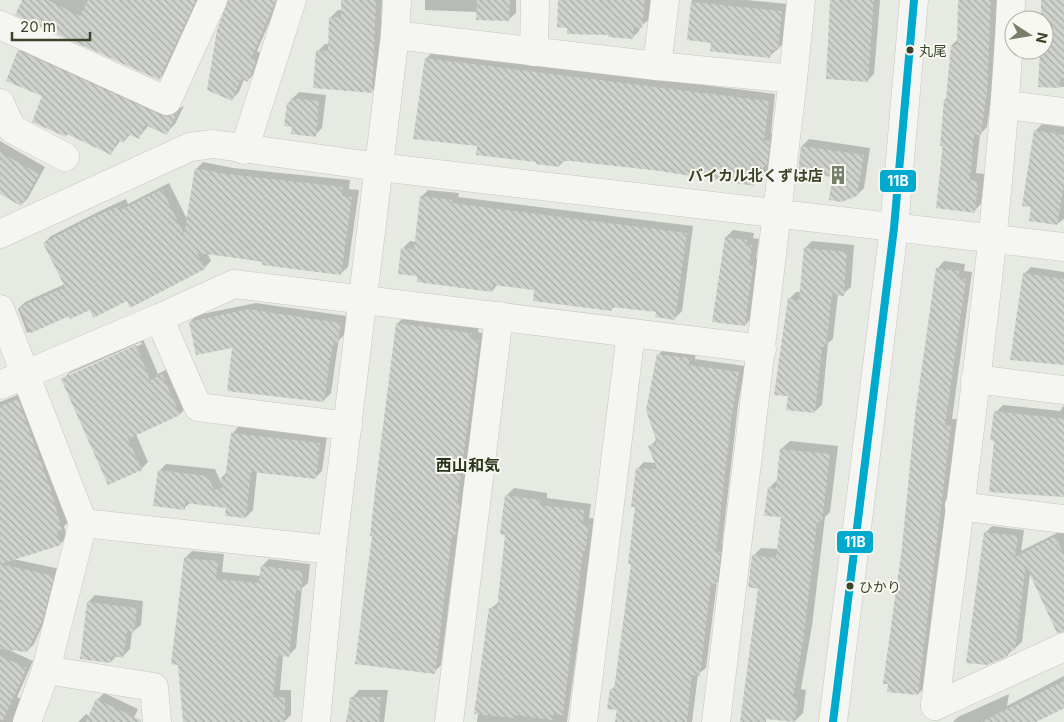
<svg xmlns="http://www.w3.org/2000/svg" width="1064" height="722" font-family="Inter,'Noto Sans JP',sans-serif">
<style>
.shadow{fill:#0003;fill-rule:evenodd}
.building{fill:url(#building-back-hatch)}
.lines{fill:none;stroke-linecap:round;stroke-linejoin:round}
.minor-casing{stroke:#c5c7c1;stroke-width:29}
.minor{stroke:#f5f5f3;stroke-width:28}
.bus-1-casing{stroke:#f6f8f1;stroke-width:11}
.bus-1{stroke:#00a9ce;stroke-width:8}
.bus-dot{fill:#3b4428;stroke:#f6f8f1;stroke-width:2}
.labels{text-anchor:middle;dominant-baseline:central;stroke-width:4;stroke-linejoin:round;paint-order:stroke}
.bus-label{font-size:14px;fill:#3b4428;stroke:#f6f8f1;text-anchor:start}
.poi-label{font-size:15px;font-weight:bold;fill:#3b4428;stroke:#f6f8f1;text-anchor:end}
.neighbourhood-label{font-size:16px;font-weight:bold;fill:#2c351a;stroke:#f6f8f1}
.line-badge{stroke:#f6f8f1;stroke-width:2}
.badge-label{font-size:14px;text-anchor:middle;font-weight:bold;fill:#fff}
</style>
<defs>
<pattern id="building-back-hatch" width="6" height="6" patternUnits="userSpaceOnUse" patternTransform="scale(1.25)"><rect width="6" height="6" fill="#cfd1cc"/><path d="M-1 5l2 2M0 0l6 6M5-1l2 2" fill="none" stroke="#a9aba6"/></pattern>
</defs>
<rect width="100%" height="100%" fill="#e7e9e3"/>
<!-- shadow -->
<g class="shadow">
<polygon points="24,0 199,0 166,72 159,79"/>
<polygon points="229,0 279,0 257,51 262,54 254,74 247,81 244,79 239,92 232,99"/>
<polygon points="343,0 382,0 379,84 372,91 318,51 325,44 330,44 331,17 338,10 342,10"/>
<polygon points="425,0 516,0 516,13 508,20 478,12 425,10"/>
<polygon points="561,0 651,0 649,20 640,26 639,31 632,38 568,26"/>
<polygon points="692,0 747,0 788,4 785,42 769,57 713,41 689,39"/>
<polygon points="831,0 880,0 874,74 867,81"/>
<polygon points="961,0 998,0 993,83 987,127 980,134 976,173 985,174 981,204 974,211 937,207 952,45 958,39"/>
<polygon points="1042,0 1064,0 1064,87 1039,86 1041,50 1044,50"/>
<polygon points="28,42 170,107 179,108 184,106 175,124 166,133 149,125 139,137 131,134 124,141 121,140 111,153 68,133 66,135 19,51"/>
<polygon points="433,51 775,94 771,133 776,134 773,159 769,164 768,170 753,185 661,170 565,160 559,166 479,145 426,59"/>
<polygon points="299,92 326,95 322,128 315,135 293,126 288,103"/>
<polygon points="1042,124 1064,127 1064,219 1057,224 1032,206 1035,131"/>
<polygon points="809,139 870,148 864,188 857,195 833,176 799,171 802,146"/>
<polygon points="0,141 45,167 28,198 21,205 0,193"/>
<polygon points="203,162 233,168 350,180 349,189 359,190 348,267 340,274 207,253 211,261 204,268 128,300 69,315 27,333 18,309 25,302 65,284 44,243 51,236 100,211 126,199 128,204 169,183 188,221 196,169"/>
<polygon points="428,190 459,193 458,197 693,226 682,311 675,318 657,311 615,306 611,310 536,289 498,284 492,291 419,275 403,248 410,241 416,242 421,197"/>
<polygon points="733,230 754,233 753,238 759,239 756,258 760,259 752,317 745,325 726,237"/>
<polygon points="812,241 854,245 851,287 843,294 838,294 833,339 828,343 822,405 814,412 789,395 789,299 796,292 801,292 805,248"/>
<polygon points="944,261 965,264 964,271 972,272 952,419 958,419 925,687 918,694 903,547 937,269"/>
<polygon points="1031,267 1064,272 1064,363 1024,274"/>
<polygon points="256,303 347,316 345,334 339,340 337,351 331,393 324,400 190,322 197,315"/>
<polygon points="404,317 479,326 478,332 485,334 462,528 458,531 441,665 434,672 374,535 397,324"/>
<path d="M143 339 158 374 169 368 187 407 180 414 136 434 148 462 141 469 63 379 70 372ZM141 342 142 344 69 377V374Z"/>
<polygon points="665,348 696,352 695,359 745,366 738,405 722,545 727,545 723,576 717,582 706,668 698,674 692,722 616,722 617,709 611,690 615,686 632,563 638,468 644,462 656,463 650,446 657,439 659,354"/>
<polygon points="25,392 69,522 64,526 67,537 60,544 13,559 60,569 49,611 34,644 27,651 7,649 33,661 17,697 22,699 14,722 0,722 0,402"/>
<polygon points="1003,405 1060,411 1064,405 1064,497 996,440 996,412"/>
<polygon points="239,426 327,436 322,471 315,478 257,471 253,510 246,517 228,507 190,503 184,508 159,471 166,464 215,469 222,485 221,478 227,472 232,434"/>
<polygon points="790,441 838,446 830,512 825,517 812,626 801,689 806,690 803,713 795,721 753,556 761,548 778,549 782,516 769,488 778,479 781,449"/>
<polygon points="514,488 547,493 547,498 591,504 589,518 595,519 567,722 477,722 490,609 499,602 506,533 506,496"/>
<polygon points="992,526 1024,530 1021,551 1063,530 1064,532 1064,631 1030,574 1022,642 1007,655 985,533"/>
<polygon points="192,551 224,554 222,572 261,576 262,566 269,559 310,564 308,583 302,588 296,648 288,656 283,655 280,690 291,690 291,715 284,722 185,722 185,558"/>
<polygon points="95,595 143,601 141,625 132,632 130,649 123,656 117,655 111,662 88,602"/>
<polygon points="1064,676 1064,708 1033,722 953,722 958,717 1009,694 1007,706"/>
<polygon points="359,690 388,690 384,722 346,722 352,698"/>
<polygon points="104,693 138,709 132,722 78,722 86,714 90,716 97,700"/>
</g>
<!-- building -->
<g class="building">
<polygon points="22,0 48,0 80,16 88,0 196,0 159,80 15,15"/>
<polygon points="228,0 276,0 251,59 256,61 248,82 241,79 232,101 207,90 217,30"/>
<polygon points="341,0 376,0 372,93 313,88 316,50 328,51 329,17 341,17"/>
<polygon points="477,0 510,0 509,21 476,20"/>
<polygon points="558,0 645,0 642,28 634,27 633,39 608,37 608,35 567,34 567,28 557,27"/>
<polygon points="830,0 874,0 868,82 826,79"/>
<polygon points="958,0 991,0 987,91 981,135 974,135 970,180 978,181 975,213 936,208 943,146 940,146 944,99 946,99 951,45 957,45"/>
<polygon points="1041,0 1064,0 1064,78 1060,78 1060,88 1038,87 1040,50 1044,50 1044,20 1041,20"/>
<polygon points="691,2 782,11 778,50 771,50 770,58 741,55 710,51 711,43 687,40"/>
<polygon points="18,50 161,115 169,116 177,113 167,135 145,125 139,139 128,134 124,143 118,140 111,155 67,134 66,137 32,122 42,96 6,81"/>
<polygon points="425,58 769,101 764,140 770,141 767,167 763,167 761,179 755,178 754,186 660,171 571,161 560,161 559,167 536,164 536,162 476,155 477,146 413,139"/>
<polygon points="291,98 319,101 316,137 291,134 292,127 284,126 287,103 290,103"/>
<polygon points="1034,130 1064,135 1064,185 1057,225 1029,221 1031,207 1022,206"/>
<polygon points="801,146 864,155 857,196 842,202 829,200 832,177 798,172"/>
<polygon points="0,152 39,174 21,206 0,194"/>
<polygon points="195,168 226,174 343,187 342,196 352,197 341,275 262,265 263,261 197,253 205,269 130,308 127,301 93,318 90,310 70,319 69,316 31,333 19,307 65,287 43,243 91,218 119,206 121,210 162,189 184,234"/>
<polygon points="420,196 452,200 452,203 687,233 675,320 655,317 656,312 612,307 612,311 533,301 534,290 493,285 492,292 417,282 417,276 398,274 401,248 414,249"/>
<polygon points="725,237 747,240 747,245 752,245 749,265 753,266 745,326 712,322"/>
<polygon points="804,248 847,252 844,296 832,295 826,347 822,347 815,413 786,410 788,396 774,395 788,298 799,300"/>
<polygon points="936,268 959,271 958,278 966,279 945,425 951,426 918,695 887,692 888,684 883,684 902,547 915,415"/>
<polygon points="1023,273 1064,279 1064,365 1010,360"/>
<polygon points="248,309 341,323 338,343 334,342 330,359 324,402 227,391 232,348 196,355 189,322"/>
<polygon points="396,323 472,333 471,339 479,340 457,504 460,504 455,536 452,535 435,674 355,664 372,536 370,536 377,474"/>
<polygon points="136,345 150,380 162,374 180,415 128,439 142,470 108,485 61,379"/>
<polygon points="657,354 690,358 689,365 739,372 732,413 716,551 721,552 717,584 711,583 700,676 692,675 687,722 615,722 617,710 607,709 610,689 614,690 631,564 628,564 635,507 631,507 636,468 657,469 648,446 657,443 646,410"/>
<polygon points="18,399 51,490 62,530 57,532 61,545 0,564 0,406"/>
<polygon points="994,411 1064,419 1064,497 989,492 994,441 990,440"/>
<polygon points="231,433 320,443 316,479 251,472 246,518 225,516 226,508 185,503 185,510 153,506 158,470 208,476 214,490 222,488 220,478 225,478"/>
<polygon points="780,449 830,454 822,522 817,522 804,636 793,697 798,698 795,722 766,719 766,722 740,722 758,589 748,587 752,555 776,558 781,517 764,516 768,487 776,488"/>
<polygon points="505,495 541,500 540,505 584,510 583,525 589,526 585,551 583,551 563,715 553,714 552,720 515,715 515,718 474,714 489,608 497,609 505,535 500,534"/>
<polygon points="984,532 1018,536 1015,557 1055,536 1064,554 1064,632 1057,633 1026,566 1015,650 1008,650 1008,656 987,665 966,663"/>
<polygon points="184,558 218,561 216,579 259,583 261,566 303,571 301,591 296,591 289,657 278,656 273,697 285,697 285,722 183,722 178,665 171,664"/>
<polygon points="0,564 54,576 43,619 27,652 0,649"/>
<polygon points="87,602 137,608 134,633 127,632 123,658 112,656 111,663 80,659"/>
<polygon points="0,656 27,668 2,722 0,722"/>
<polygon points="1064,681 1064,708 1036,722 981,722"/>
<polygon points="350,697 381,697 379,722 347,722"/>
<polygon points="96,699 141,720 141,722 86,722"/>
</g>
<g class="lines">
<!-- minor casing -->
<g class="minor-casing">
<g id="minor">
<polyline points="0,25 167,101 213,0"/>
<polyline points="395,35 657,66 793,79 716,722"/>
<polyline points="534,52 535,0"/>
<polyline points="657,66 665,0"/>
<polyline points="793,79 801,0"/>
<polyline points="0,103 12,129 65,157"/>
<polyline points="1006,105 1064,112"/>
<polyline points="244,150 292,0"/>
<polyline points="0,234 190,147 213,144 379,167 1064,247"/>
<polyline points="0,309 83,523 46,670 27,722"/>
<polyline points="159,318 198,407 348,426"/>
<polyline points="975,379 1064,390"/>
<polyline points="0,385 159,318 234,284 762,349"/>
<polyline points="959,506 1064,519"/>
<polyline points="83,523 332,550"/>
<polyline points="46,670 154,687 157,722"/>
<path d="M935 706C963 471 1000 236 1011 0"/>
<polyline points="935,706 1064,647"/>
<polyline points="316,722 332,550 395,35 397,0"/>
<polyline points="449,722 499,316"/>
<polyline points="583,722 631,333"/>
<polyline points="833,722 894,228 914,0"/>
</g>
</g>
<!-- minor -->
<use href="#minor" class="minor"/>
<!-- bus-1 casing -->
<g class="bus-1-casing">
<polyline id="bus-1" points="833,722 894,228 914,0"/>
</g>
<!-- bus-1 -->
<use href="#bus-1" class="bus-1"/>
</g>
<!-- icons -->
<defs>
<g id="building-bare" transform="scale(1.5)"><path d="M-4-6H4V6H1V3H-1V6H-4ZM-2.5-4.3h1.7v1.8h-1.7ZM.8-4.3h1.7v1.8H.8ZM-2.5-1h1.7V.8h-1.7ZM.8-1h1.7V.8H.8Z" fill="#777e69" stroke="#f6f8f1" stroke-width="2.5" paint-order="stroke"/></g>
</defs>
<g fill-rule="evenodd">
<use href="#building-bare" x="838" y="175"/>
</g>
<!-- markers -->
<g class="bus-dot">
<circle cx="910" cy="50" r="4.5"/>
<circle cx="850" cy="586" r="4.5"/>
</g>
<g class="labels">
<!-- bus labels -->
<g class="bus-label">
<text x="919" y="50">丸尾</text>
<text x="859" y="586">ひかり</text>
</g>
<!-- poi labels -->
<g class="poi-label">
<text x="823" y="175">バイカル北くずは店</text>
</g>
<!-- neighbourhood labels -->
<g class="neighbourhood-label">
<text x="468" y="465">西山和気</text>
</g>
</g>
<g class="line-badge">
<rect x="879" y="169" width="38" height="24" rx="5" fill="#00a9ce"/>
<rect x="836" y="530" width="38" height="24" rx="5" fill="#00a9ce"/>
</g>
<g class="badge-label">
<text x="898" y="186">11B</text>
<text x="855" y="547">11B</text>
</g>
<!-- north arrow -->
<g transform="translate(1029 35) rotate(102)"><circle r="24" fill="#f6f8f1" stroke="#abb0a1"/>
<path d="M0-4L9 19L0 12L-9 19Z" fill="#777e69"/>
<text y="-8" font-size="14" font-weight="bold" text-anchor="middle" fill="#3b4428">N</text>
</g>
<!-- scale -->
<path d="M12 32v8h78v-8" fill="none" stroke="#3b4428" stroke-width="2.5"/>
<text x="20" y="32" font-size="15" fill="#3b4428" stroke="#f6f8f1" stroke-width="4" paint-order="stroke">20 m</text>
</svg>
